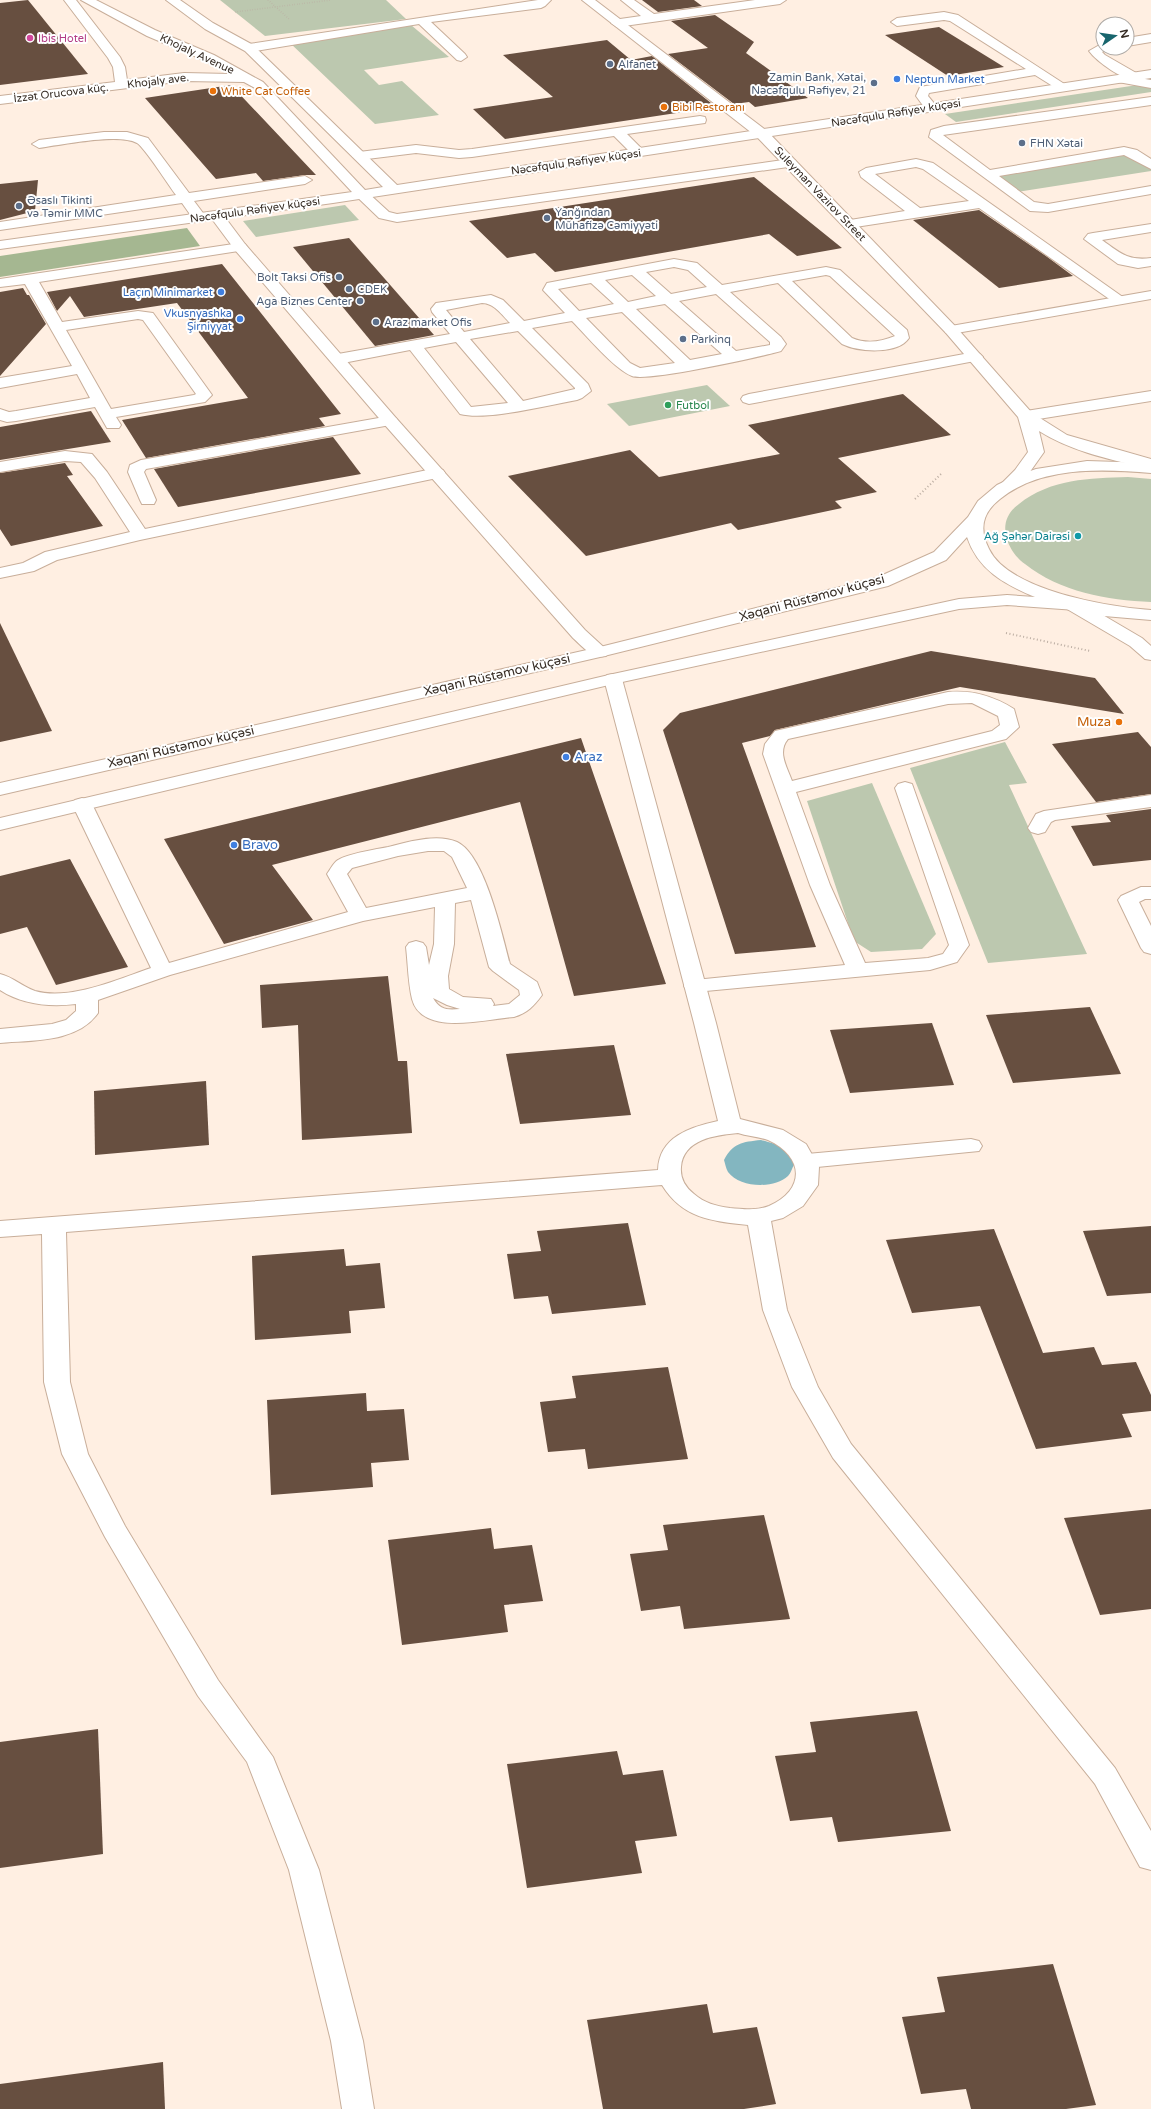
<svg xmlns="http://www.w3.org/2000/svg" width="1151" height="2109" font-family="'Varela Round',sans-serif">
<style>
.green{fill:#bcc8af}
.forest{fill:#a5b791}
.water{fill:#83b6c0}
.building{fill:#674f40}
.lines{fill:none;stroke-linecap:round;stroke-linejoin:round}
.service-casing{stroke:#c8ae9a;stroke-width:2}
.minor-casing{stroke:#c8ae9a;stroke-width:2}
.tertiary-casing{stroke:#c8ae9a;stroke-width:2}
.secondary-casing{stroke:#c8ae9a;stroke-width:2}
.path-far1{stroke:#bbada2;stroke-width:1.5;stroke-dasharray:0.5 2;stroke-linecap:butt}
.path{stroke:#bbada2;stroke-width:2;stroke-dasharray:1 2.5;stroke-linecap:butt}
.service{fill:#fff;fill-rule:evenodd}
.minor{fill:#fff;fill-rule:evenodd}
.tertiary{fill:#fff;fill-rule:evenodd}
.secondary{fill:#fff;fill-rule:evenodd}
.hotel-dot{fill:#d1479c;stroke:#fff;stroke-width:1.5}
.service-dot{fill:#5c6f8a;stroke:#fff;stroke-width:1.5}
.shop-dot{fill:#3f7fe0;stroke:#fff;stroke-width:1.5}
.food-dot{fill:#e8710a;stroke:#fff;stroke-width:1.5}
.leisure-dot{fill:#2e9e5b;stroke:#fff;stroke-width:1.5}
.culture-dot{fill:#0f9aa8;stroke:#fff;stroke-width:1.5}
.labels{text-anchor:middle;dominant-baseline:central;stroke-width:4;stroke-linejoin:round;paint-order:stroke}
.far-hotel-label{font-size:11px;fill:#b23c85;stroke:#fff;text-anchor:start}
.far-street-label{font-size:11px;fill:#362c24;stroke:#fff}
.far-service-label{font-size:11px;fill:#4e5e75;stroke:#fff;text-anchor:start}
.far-shop-label{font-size:11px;fill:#366cbe;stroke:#fff;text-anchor:end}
.far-food-label{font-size:11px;fill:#c56008;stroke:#fff;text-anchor:start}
.far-leisure-label{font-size:11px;fill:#27864d;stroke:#fff;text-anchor:start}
.far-culture-label{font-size:11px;fill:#0d838f;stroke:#fff;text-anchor:end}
.street-label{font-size:13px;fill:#362c24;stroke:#fff}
.food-label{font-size:13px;fill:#c56008;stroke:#fff;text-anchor:end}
.shop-label{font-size:13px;fill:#366cbe;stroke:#fff;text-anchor:start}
</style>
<rect width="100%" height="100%" fill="#ffefe2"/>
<!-- green -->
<g class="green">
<polygon points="220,0 386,0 406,19 265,36"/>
<polygon points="411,25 449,57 364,70 379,85 402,81 439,115 375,124 289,42"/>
<polygon points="1151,83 1151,92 956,122 945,114"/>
<polygon points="1126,150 1151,166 1151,171 1017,192 987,171"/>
<polygon points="345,205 359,220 256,237 243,221"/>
<polygon points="707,385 730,406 629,426 607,404"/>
<path d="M1128 477 1151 479V602C1107 600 1060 592 1025 564 1015 557 1008 546 1006 535 1003 522 1009 511 1019 504 1050 479 1090 478 1128 477Z"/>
<polygon points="1005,742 1027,783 1009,785 1087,954 988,963 910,768"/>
<polygon points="872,783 936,934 922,949 871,952 854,941 807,801"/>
</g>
<!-- forest -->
<polygon class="forest" points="187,228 200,246 0,277 0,256"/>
<!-- water -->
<path class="water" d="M761 1140C779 1145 788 1146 794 1165 792 1168 791 1173 788 1176 774 1189 740 1188 728 1172 726 1169 725 1163 724 1160 733 1143 742 1142 761 1140Z"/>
<!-- building -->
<g class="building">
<polygon points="28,0 88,74 0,85 0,3"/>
<polygon points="642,0 694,0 702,6 658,12"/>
<polygon points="715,15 754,42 746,53 808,98 755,107 749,102 734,104 668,54 708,48 671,21"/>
<polygon points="939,27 1004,67 948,76 885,35"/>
<polygon points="607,40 631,60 652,56 716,107 505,139 473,109 553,97 503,55"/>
<polygon points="231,85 316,175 305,175 263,181 256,173 216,179 145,98"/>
<polygon points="754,177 842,248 797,256 769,234 555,272 535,253 507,258 469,221"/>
<polygon points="38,180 35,211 0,220 0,184"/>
<polygon points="979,210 1046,256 1073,276 999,288 913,220"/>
<polygon points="349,238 434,335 375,346 293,247"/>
<polygon points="222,264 341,414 319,418 325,426 146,458 122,420 248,398 177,303 84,317 70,296 57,311 47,292"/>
<polygon points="23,288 27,295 29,295 46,324 0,376 0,292"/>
<polygon points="903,394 951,435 838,458 877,492 835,501 842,508 738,530 731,523 586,556 508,476 630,450 659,477 780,454 748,425"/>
<polygon points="91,411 111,442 0,460 0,427"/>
<polygon points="333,437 361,474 178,507 154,469"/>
<polygon points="65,463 73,475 67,476 103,526 11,546 0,529 0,473"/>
<polygon points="0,623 52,731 0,742"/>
<polygon points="931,651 1095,678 1124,714 960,687 775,730 770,736 742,743 816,947 735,954 663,730 680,713"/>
<polygon points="1138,732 1151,747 1151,794 1096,802 1052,744"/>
<polygon points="581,738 666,984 574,996 520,802 272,865 313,920 224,944 164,839"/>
<polygon points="1151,809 1151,860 1093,866 1071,826 1111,822 1106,815"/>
<polygon points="70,859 128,967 56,985 27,927 0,934 0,876"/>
<polygon points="388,976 398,1061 407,1061 412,1133 302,1140 298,1025 262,1028 260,985"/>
<polygon points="1090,1007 1121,1074 1013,1083 986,1015"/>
<polygon points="932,1023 954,1085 850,1093 830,1030"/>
<polygon points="614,1045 631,1115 520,1124 506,1054"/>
<polygon points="206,1081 209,1145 95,1155 94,1091"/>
<polygon points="628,1223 646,1305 552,1314 548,1296 514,1299 507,1254 541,1251 537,1231"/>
<polygon points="1151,1226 1151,1293 1107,1296 1083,1231"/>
<polygon points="994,1229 1043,1353 1094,1347 1102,1365 1136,1362 1151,1395 1151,1411 1122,1414 1132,1437 1036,1449 980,1306 912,1313 886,1240"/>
<polygon points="344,1249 346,1266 380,1263 385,1308 349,1311 351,1333 255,1340 252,1256"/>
<polygon points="668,1367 688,1459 588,1469 585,1449 548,1452 540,1402 576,1398 572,1376"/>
<polygon points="366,1393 367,1411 404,1409 409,1460 371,1463 373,1487 271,1495 267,1400"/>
<polygon points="1151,1509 1151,1609 1100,1615 1064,1518"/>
<polygon points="764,1515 790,1619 684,1629 680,1606 641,1611 630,1554 668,1550 663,1525"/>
<polygon points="491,1528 494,1549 532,1545 543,1601 504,1605 508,1632 402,1645 388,1540"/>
<polygon points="917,1711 951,1831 838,1842 832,1817 790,1821 775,1756 816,1752 810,1722"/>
<polygon points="98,1729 103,1854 0,1868 0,1742"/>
<polygon points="617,1751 623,1775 663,1770 677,1836 635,1841 642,1873 527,1888 507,1764"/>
<polygon points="1053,1964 1096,2105 1066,2109 971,2109 966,2089 921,2094 902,2017 945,2012 937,1977"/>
<polygon points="707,2004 713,2033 757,2027 776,2104 744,2109 603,2109 587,2020"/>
<polygon points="163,2062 165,2109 0,2109 0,2084"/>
</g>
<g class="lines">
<!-- service casing -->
<g class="service-casing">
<g id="service">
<polygon points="538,0 551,0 545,6 541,8 431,22 465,54 467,57 461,61 457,60 419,24 249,52 243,48 249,44"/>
<polygon points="621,0 634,0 654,14 755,0 786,0 780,4 617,27 611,23 613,20 641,16"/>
<polygon points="944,12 958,15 1069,87 1067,90 1059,90 1035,75 929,93 928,96 938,108 937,111 927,111 916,96 920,87 1026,69 950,21 944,20 897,26 891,22 897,18"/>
<polygon points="1151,34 1151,42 1127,46 1127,38"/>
<path d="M1103 43V48H1108L1102 52 1105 55 1138 74 1140 77 1138 80C1126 83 1096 61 1089 51Z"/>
<polygon points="1151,97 1151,105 943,135 990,170 1124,147 1137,150 1151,159 1151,169 1124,155 999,176 1034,202 1048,204 1151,186 1151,194 1048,212 1030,211 929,137 931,130 944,126"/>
<polygon points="700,116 705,117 706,120 705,123 627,134 646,153 639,157 634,156 614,136 472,157 459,158 416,153 359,160 352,156 359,152 416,145 459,150 472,149"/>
<path d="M104 132H127L148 138 189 193 305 176 312 180 305 184 194 201 206 217 199 221 194 220 182 203 0 230V222L176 195C169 186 145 148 137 143 118 133 61 145 39 148L32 144 39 140Z"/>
<polygon points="790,159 795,160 797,163 795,166 397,222 379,218 354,194 356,191 366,191 389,212 397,214"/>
<path d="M916 159 933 163 1127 300 1125 303H1115L979 208 849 228 844 227 842 224 844 221 905 211 861 177 859 172 866 168ZM916 167 923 169 969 201 920 208 875 174Z"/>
<path d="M1151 224V232L1102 240C1120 253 1128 261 1151 258V266L1138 268 1118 264 1084 239 1088 234 1093 233Z"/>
<path d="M240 243 245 244 247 247 245 250 39 282 62 322 138 311 153 313 212 395 205 402 116 417 121 425 119 428H107L95 407 16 421 7 422 0 420V409L9 412 16 411 90 398 77 374 0 388V378L72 366 25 284 0 287V279ZM138 319 143 320 196 394 194 395 111 409 66 330Z"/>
<path d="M674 259 697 263 722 285 826 267 840 270 907 330 909 338C898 355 858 352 842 344L778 283 730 292 781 337 786 344 781 351C760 357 647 382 632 376 614 369 587 336 572 321L532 328 588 384 591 391 582 398 577 400C548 405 487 421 460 414L410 350 338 364 333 362 330 359 333 356 338 354 450 334 432 312 431 309 436 303 491 295 503 300 524 321 565 313 543 290 547 283ZM674 267 688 270 707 287 671 294 646 272ZM632 275 656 296 628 302 605 280ZM826 275 830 276 895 336C881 342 866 344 852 338L792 281ZM591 283 614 304 579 311 558 289ZM716 294 770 342V345L736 351 679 301ZM482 303C494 303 502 315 510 323L464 332 446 310ZM665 304 722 354 690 360 636 309ZM622 312 675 363 640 368 630 363 586 318ZM518 331 575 388V389L523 401 470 339ZM456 342 508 403 471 407 424 348Z"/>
<polygon points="975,352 980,354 983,357 980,360 749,404 743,402 741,399 743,396 749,394"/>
<polygon points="1151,391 1151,401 1026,421 1020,419 1018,416 1020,413 1026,411"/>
<polygon points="390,416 396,418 398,421 396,424 146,469 144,472 156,500 154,504 142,504 140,500 128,472 130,465 141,460"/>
<polygon points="65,451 92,454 107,472 145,529 437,468 443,470 445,473 443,476 437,478 140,540 57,560 34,571 0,578 0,568 23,563 45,552 130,532 95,478 81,462 65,461 0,472 0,462"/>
<path d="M948 692C973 690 993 696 1014 709L1019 727 1006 739 796 792 830 885 865 963 928 958 943 954 949 945 895 788 898 784 905 782 912 784 969 945 957 962 930 970 695 992 687 991 684 986 687 981 695 980 845 965 810 885 763 754 765 744 775 731ZM972 703 998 716 1000 725 992 731 792 781C787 767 777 752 788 739L948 704Z"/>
<polygon points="1151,795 1151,807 1055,820 1051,822 1045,832 1038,834 1031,832 1028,828 1036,814 1044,811"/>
<path d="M82 798 89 800 92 804 169 963 348 912 327 874C330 870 334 862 338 860 347 854 377 849 388 847 408 842 437 833 457 842 485 855 502 935 510 964L537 982 542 995C534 1006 527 1013 514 1017 486 1019 422 1037 412 999 408 982 408 964 406 947L409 943 416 941 423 943 426 947 429 965 434 944 435 907 363 921 170 975 98 1000V1013C77 1043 32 1040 0 1043V1029L52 1024 66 1020 76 1011V1004C50 1007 23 1005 0 990V974C13 977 23 987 35 991 70 1001 118 979 151 968L72 804 75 800ZM428 851H444L452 857 467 888 366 908 347 874 352 868 398 856ZM471 900 489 967 493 971 519 990 520 995 509 1004 493 1006 494 1004 491 999 463 997 449 989 448 976 454 944 455 903ZM433 998 447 1005 460 1009C447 1010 440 1010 433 998Z"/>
<polygon points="1141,887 1151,887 1151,899 1145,899 1139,902 1151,926 1151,954 1144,952 1141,948 1118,900 1121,896"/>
<polygon points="971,1139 979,1141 982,1146 979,1151 807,1168 799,1166 795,1161 799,1156 807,1154"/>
</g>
</g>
<!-- minor casing -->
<g class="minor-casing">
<g id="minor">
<polygon points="1122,75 1151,80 1151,88 1118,82 1116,79 1118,76"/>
<path d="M216 211 221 212 245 244 396 418 585 630 609 652 606 656C592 659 583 647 573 638L384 424 235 250 209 215Z"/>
<polygon points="1151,291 1151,299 951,334 946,333 944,330 946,327 951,326"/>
<path d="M613 674 619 675 622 679 716 1023 740 1119 783 1130 806 1144 819 1167 818 1185 803 1206 783 1218 771 1221 787 1310 818 1387 851 1444 1115 1768 1151 1831V1870L1140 1867 1095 1784 833 1458 792 1387 763 1310 748 1225C712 1221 683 1219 662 1185L66 1232 70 1382 88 1454 125 1526 218 1680 273 1757 319 1870 363 2041 374 2109H342L331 2041 289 1870 247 1762 198 1696 105 1537 62 1454 44 1382 42 1234 0 1237V1221L658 1170C659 1137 690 1127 718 1121L694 1023 604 679 607 675ZM738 1133C747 1136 759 1137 768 1140 804 1156 806 1190 769 1206 756 1211 743 1209 730 1208 716 1206 704 1203 694 1194 685 1187 680 1178 681 1167 683 1139 716 1135 738 1133Z"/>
</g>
</g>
<!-- tertiary casing -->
<g class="tertiary-casing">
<g id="tertiary">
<path d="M582 0H595L767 131 956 327 1032 413 1067 435 1151 459V469C1113 460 1072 452 1039 431L1044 452 1027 476 1012 490H1000L998 487 1015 470 1028 452 1018 417 946 333 757 137Z"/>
<polygon points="1073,600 1079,601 1142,638 1151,646 1151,660 1145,659 1130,646 1067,609 1064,605 1067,601"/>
</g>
</g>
<!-- secondary casing -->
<g class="secondary-casing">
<g id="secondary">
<polygon points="64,0 76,0 120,57 125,67 127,80 184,73 230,74 206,61 147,36 81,0 96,0 155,30 214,55 263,82 365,190 383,187 245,51 205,29 166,0 180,0 213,23 253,45 397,185 1151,70 1151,78 333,203 0,249 0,241 352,192 255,88 244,82 184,81 0,104 0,96 115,82 113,67 108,58"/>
<path d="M1087 461 1151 463V473C1101 469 1041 466 1000 499 982 513 979 529 989 549 1009 591 1110 607 1151 610V620L1104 616 1076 610 1007 605 959 609 613 684 0 830V818L613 674 959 599 1007 595 1035 597C1004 584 978 570 967 537L946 560 888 586 600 657 0 795V783L600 647 876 578 934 552 968 517 978 501 997 485 1016 476 1036 469Z"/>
</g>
</g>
<!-- path-far1 -->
<g class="path-far1">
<polyline points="268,0 289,19"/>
<polyline points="235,12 331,0"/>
</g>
<!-- path -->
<g class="path">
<polyline points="915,499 941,474"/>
<polyline points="1006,633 1090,651"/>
</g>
<!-- service -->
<use href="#service" class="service"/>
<!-- minor -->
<use href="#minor" class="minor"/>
<!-- tertiary -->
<use href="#tertiary" class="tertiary"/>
<!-- secondary -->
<use href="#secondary" class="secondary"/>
</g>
<!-- markers -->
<circle class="hotel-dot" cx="30" cy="38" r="4"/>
<g class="service-dot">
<circle cx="610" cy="64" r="4"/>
<circle cx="874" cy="83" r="4"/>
<circle cx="1022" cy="143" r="4"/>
<circle cx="19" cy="206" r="4"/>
<circle cx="547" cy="218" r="4"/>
<circle cx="339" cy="277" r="4"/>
<circle cx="349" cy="289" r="4"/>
<circle cx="360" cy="301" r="4"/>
<circle cx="376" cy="322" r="4"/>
<circle cx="683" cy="339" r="4"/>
</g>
<g class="shop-dot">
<circle cx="897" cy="79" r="4"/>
<circle cx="221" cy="292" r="4"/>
<circle cx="240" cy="319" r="4"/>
<circle cx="566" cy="757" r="4"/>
<circle cx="234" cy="845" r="4"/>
</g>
<g class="food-dot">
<circle cx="213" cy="91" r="4"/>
<circle cx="664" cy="107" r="4"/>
<circle cx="1119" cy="722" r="4"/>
</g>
<circle class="leisure-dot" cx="668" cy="405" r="4"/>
<circle class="culture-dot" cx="1078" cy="536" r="4"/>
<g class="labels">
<!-- far-hotel labels -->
<g class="far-hotel-label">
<text x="38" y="38">Ibis Hotel</text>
</g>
<!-- far-street labels -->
<g class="far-street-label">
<text transform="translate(197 54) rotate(25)">Khojaly Avenue</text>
<text transform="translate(158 81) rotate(-7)">Khojaly ave.</text>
<text transform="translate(61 93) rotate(-7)">İzzət Orucova küç.</text>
<text transform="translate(896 113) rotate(-9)">Nəcəfqulu Rəfiyev küçəsi</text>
<text transform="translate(576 162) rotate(-8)">Nəcəfqulu Rəfiyev küçəsi</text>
<text transform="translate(820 194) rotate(46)">Suleyman Vazirov Street</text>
<text transform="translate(255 210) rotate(-8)">Nəcəfqulu Rəfiyev küçəsi</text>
</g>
<!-- far-service labels -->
<g class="far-service-label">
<text x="618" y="64">Alfanet</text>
<text x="866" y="77" text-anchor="end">Zamin Bank, Xətai,<tspan x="866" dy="13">Nəcəfqulu Rəfiyev, 21</tspan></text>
<text x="1030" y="143">FHN Xətai</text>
<text x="27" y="200">Əsaslı Tikinti<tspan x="27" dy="13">və Təmir MMC</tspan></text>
<text x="555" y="212">Yanğından<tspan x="555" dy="13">Mühafizə Cəmiyyəti</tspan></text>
<text x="331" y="277" text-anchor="end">Bolt Taksi Ofis</text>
<text x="357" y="289">CDEK</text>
<text x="352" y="301" text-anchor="end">Aga Biznes Center</text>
<text x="384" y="322">Araz market Ofis</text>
<text x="691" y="339">Parkinq</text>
</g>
<!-- far-shop labels -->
<g class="far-shop-label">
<text x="905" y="79" text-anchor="start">Neptun Market</text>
<text x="213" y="292">Laçın Minimarket</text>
<text x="232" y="313">Vkusnyashka<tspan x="232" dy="13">Şirniyyat</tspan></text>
</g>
<!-- far-food labels -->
<g class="far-food-label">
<text x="221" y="91">White Cat Coffee</text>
<text x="672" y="107">‌Bibi Restoranı</text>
</g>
<!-- far-leisure labels -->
<g class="far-leisure-label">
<text x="676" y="405">Futbol</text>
</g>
<!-- far-culture labels -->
<g class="far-culture-label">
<text x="1070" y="536">Ağ Şəhər Dairəsi</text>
</g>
<!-- street labels -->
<g class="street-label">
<text transform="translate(812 598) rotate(-15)">Xəqani Rüstəmov küçəsi</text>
<text transform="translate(497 675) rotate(-13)">Xəqani Rüstəmov küçəsi</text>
<text transform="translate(181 747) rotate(-13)">Xəqani Rüstəmov küçəsi</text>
</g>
<!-- food labels -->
<g class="food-label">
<text x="1111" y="722">Muza</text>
</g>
<!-- shop labels -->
<g class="shop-label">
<text x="574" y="757">Araz</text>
<text x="242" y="845">Bravo</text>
</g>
</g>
<!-- north arrow -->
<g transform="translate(1115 36) rotate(77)"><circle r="19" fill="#ffffff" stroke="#afaba7"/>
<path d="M0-3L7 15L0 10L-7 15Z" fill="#18656d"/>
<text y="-6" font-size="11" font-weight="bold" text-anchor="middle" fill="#362c24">N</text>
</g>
</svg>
